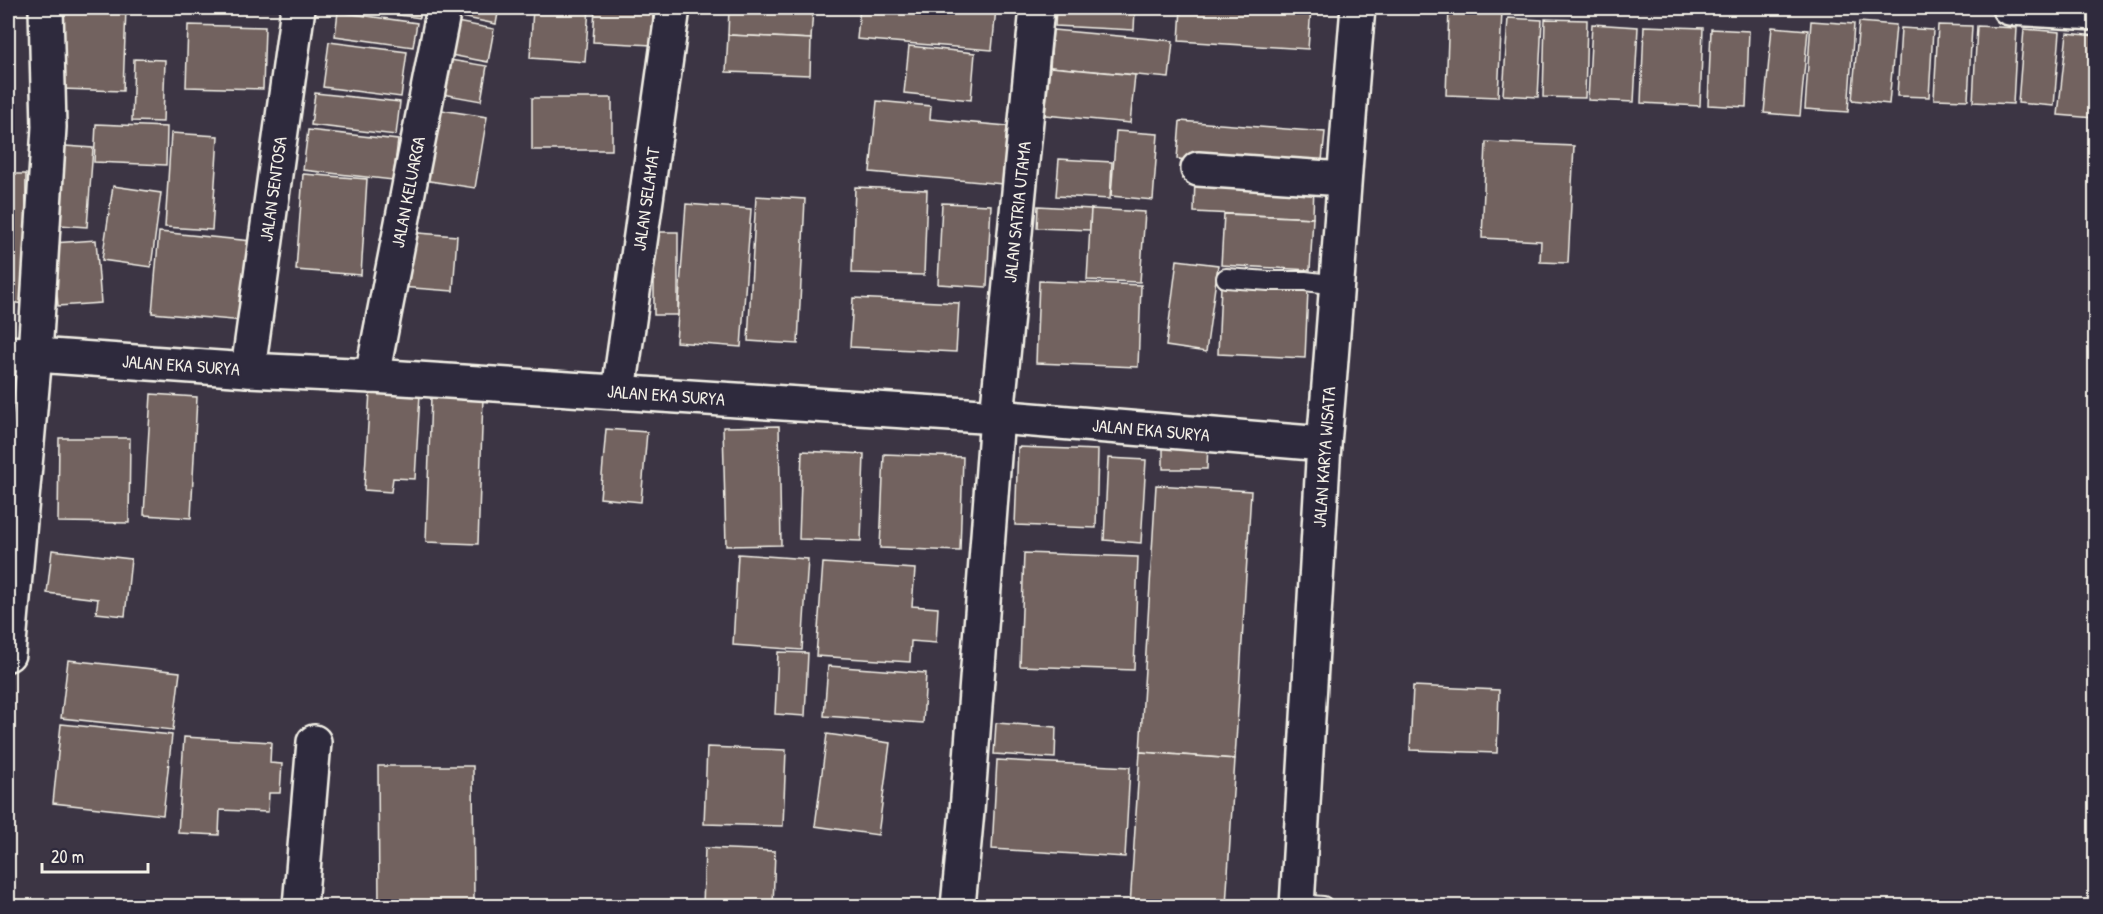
<svg xmlns="http://www.w3.org/2000/svg" width="2103" height="914" font-family="'Patrick Hand',sans-serif">
<style>
.building{fill:#72625f;stroke:#f4f1e8;stroke-width:1.5}
.lines{fill:none;stroke-linecap:round;stroke-linejoin:round}
.lane-casing{stroke:#f4f1e8;stroke-width:22}
.street-casing{stroke:#f4f1e8;stroke-width:38}
.secondary-casing{stroke:#f4f1e8;stroke-width:38}
.lane{stroke:#2f2a3d;stroke-width:18}
.street{stroke:#2f2a3d;stroke-width:33}
.secondary{stroke:#2f2a3d;stroke-width:33}
.labels{text-anchor:middle;dominant-baseline:central;stroke-width:5;stroke-linejoin:round;paint-order:stroke}
.street-label{font-size:18px;fill:#f4f1e8;stroke:#2f2a3d}
</style>
<rect width="100%" height="100%" fill="#3c3544"/>
<filter id="ink" filterUnits="userSpaceOnUse"><feTurbulence type="fractalNoise" baseFrequency=".0167" numOctaves="2"/><feDisplacementMap in="SourceGraphic" scale="12" xChannelSelector="R" yChannelSelector="G"/><feConvolveMatrix kernelMatrix="1 2 1 2 8 2 1 2 1" color-interpolation-filters="sRGB"/></filter>
<g filter="url(#ink)">
<!-- building -->
<g class="building">
<polygon points="64,8 126,8 123,91 61,89"/>
<polygon points="348,8 421,8 420,18"/>
<polygon points="448,8 499,8 496,24 447,14"/>
<polygon points="533,8 589,8 585,62 530,58"/>
<polygon points="595,8 653,8 652,45 593,42"/>
<polygon points="729,8 813,8 811,39 728,35"/>
<polygon points="860,8 996,8 992,50 857,39"/>
<polygon points="1056,8 1135,8 1134,30 1055,26"/>
<polygon points="1181,8 1311,8 1308,49 1179,41"/>
<polygon points="1449,8 1502,11 1498,97 1446,95"/>
<polygon points="338,12 417,23 413,47 335,36"/>
<polygon points="1508,18 1542,20 1538,97 1503,95"/>
<polygon points="1545,19 1587,20 1585,98 1543,97"/>
<polygon points="446,20 494,29 488,62 440,53"/>
<polygon points="1811,21 1854,24 1848,112 1805,109"/>
<polygon points="1859,22 1896,25 1889,104 1852,100"/>
<polygon points="1592,24 1638,27 1634,102 1588,100"/>
<polygon points="188,25 265,27 263,89 186,87"/>
<polygon points="1938,25 1972,26 1968,100 1934,99"/>
<polygon points="1644,26 1703,28 1700,106 1641,103"/>
<polygon points="1977,26 2017,28 2013,104 1973,102"/>
<polygon points="1772,27 1808,30 1800,116 1764,113"/>
<polygon points="1901,28 1933,30 1929,97 1897,96"/>
<polygon points="1711,29 1749,31 1746,107 1708,105"/>
<polygon points="2024,29 2060,32 2054,106 2018,103"/>
<polygon points="1053,30 1173,41 1169,78 1050,67"/>
<polygon points="2067,33 2096,36 2094,118 2058,115"/>
<polygon points="728,35 811,39 810,75 726,72"/>
<polygon points="329,42 407,52 401,97 323,87"/>
<polygon points="909,46 975,53 971,100 904,93"/>
<polygon points="438,58 487,66 481,101 431,92"/>
<polygon points="134,59 165,60 163,122 132,121"/>
<polygon points="1050,67 1135,75 1130,123 1045,115"/>
<polygon points="315,93 400,102 396,135 311,125"/>
<rect x="532" y="98" width="80" height="52"/>
<polygon points="877,101 931,106 930,119 1007,126 1005,154 1017,155 1014,185 870,172"/>
<polygon points="428,108 487,117 475,188 417,179"/>
<polygon points="1180,121 1325,132 1321,170 1177,159"/>
<polygon points="96,124 167,127 166,165 94,162"/>
<polygon points="308,130 398,140 393,180 303,170"/>
<polygon points="1116,131 1158,134 1153,200 1111,196"/>
<polygon points="171,133 218,136 212,230 165,227"/>
<polygon points="1486,142 1574,146 1568,263 1540,262 1541,241 1482,238"/>
<polygon points="51,145 93,148 87,227 45,224"/>
<polygon points="1059,159 1112,162 1110,199 1056,196"/>
<polygon points="8,174 26,174 25,304 8,302"/>
<polygon points="303,174 367,179 361,275 296,270"/>
<polygon points="1195,176 1314,182 1313,218 1194,212"/>
<polygon points="113,186 161,193 151,267 102,260"/>
<polygon points="855,187 927,190 924,275 852,273"/>
<polygon points="756,196 805,199 798,344 748,341"/>
<polygon points="942,203 991,205 987,287 938,284"/>
<polygon points="686,204 751,209 741,347 676,342"/>
<polygon points="1038,206 1091,209 1090,230 1037,228"/>
<polygon points="1091,209 1145,212 1140,282 1087,280"/>
<polygon points="1224,214 1313,218 1310,270 1221,265"/>
<polygon points="159,232 252,241 244,321 152,313"/>
<polygon points="405,232 457,236 453,291 400,287"/>
<rect x="654" y="232" width="24" height="83"/>
<polygon points="96,240 101,303 58,306 53,243"/>
<polygon points="1177,260 1218,265 1206,352 1166,346"/>
<polygon points="1039,281 1141,285 1138,367 1036,363"/>
<polygon points="1221,286 1308,290 1305,358 1218,354"/>
<polygon points="853,298 959,303 956,352 850,347"/>
<polygon points="8,360 23,361 19,475 8,475"/>
<polygon points="370,391 420,394 415,479 393,478 391,492 364,490"/>
<polygon points="151,394 197,397 191,518 144,515"/>
<polygon points="431,396 483,398 478,544 426,542"/>
<polygon points="779,426 781,545 726,546 723,427"/>
<polygon points="606,429 647,432 641,502 600,498"/>
<polygon points="59,438 130,438 129,523 58,522"/>
<polygon points="1163,441 1208,442 1207,469 1163,469"/>
<polygon points="1018,447 1098,450 1096,528 1015,525"/>
<polygon points="802,451 864,454 861,541 799,539"/>
<polygon points="884,454 963,457 960,551 880,548"/>
<polygon points="1108,458 1146,460 1141,543 1104,540"/>
<polygon points="1156,485 1251,491 1235,759 1140,752"/>
<polygon points="52,550 131,559 125,616 96,613 98,599 47,593"/>
<polygon points="1024,553 1138,557 1134,670 1020,666"/>
<polygon points="738,554 808,559 802,650 733,645"/>
<polygon points="823,563 915,569 912,606 938,608 936,643 911,641 910,662 816,656"/>
<polygon points="778,652 808,653 805,716 775,714"/>
<polygon points="68,660 180,672 173,730 61,718"/>
<polygon points="828,666 926,673 923,723 824,716"/>
<polygon points="1413,686 1499,690 1497,753 1410,750"/>
<polygon points="996,723 1056,727 1055,758 994,754"/>
<polygon points="61,724 172,735 163,815 53,803"/>
<polygon points="827,734 890,743 878,835 815,826"/>
<polygon points="184,737 271,742 270,763 282,764 280,793 269,793 268,812 220,810 219,835 178,833"/>
<polygon points="707,747 786,750 783,826 704,824"/>
<polygon points="1140,752 1235,759 1226,906 1130,906"/>
<polygon points="997,760 1130,767 1125,857 992,849"/>
<polygon points="378,766 473,766 474,906 379,906"/>
<polygon points="705,848 775,851 773,906 703,906"/>
</g>
<g class="lines">
<!-- lane casing -->
<g class="lane-casing">
<g id="lane">
<polyline points="1226,278 1269,281 1305,281 1338,285"/>
<polyline points="1297,904 1323,906"/>
</g>
</g>
<!-- street casing -->
<g class="street-casing">
<g id="street">
<polyline points="2009,8 2096,13"/>
<polyline points="1198,169 1343,179"/>
<polyline points="248,370 298,8"/>
<polyline points="372,376 444,8"/>
<polyline points="619,391 673,8"/>
<path d="M1324 444C1337 299 1345 153 1358 8"/>
<polyline points="8,654 35,354 49,127 46,8"/>
<polyline points="300,906 314,742"/>
<polyline points="958,906 967,811 997,417 1037,8"/>
</g>
</g>
<!-- secondary casing -->
<g class="secondary-casing">
<polyline id="secondary" points="8,353 248,370 372,376 997,417 1324,444 1297,906"/>
</g>
<!-- lane -->
<use href="#lane" class="lane"/>
<!-- street -->
<use href="#street" class="street"/>
<!-- secondary -->
<use href="#secondary" class="secondary"/>
</g>
</g>
<g class="labels">
<!-- street labels -->
<g class="street-label">
<text transform="translate(273 189) rotate(-82)">JALAN SENTOSA</text>
<text transform="translate(408 192) rotate(-79)">JALAN KELUARGA</text>
<text transform="translate(646 199) rotate(-82)">JALAN SELAMAT</text>
<text transform="translate(1017 212) rotate(-84)">JALAN SATRIA UTAMA</text>
<text transform="translate(181 365) rotate(4)">JALAN EKA SURYA</text>
<text transform="translate(666 395) rotate(4)">JALAN EKA SURYA</text>
<text transform="translate(1151 430) rotate(5)">JALAN EKA SURYA</text>
<text transform="translate(1324 457) rotate(-86)">JALAN KARYA WISATA</text>
</g>
</g>
<!-- margin -->
<rect width="2103" height="914" fill="none" stroke="#2f2a3d" stroke-width="30"/>
<rect x="15" y="15" width="2073" height="884" fill="none" stroke="#f4f1e8" stroke-width="2" filter="url(#ink)"/>
<!-- scale -->
<path d="M42 863v9h106v-9" fill="none" stroke="#f4f1e8" stroke-width="3"/>
<text x="51" y="863" font-size="18" fill="#f4f1e8" stroke="#2f2a3d" stroke-width="4.5" paint-order="stroke">20 m</text>
</svg>
